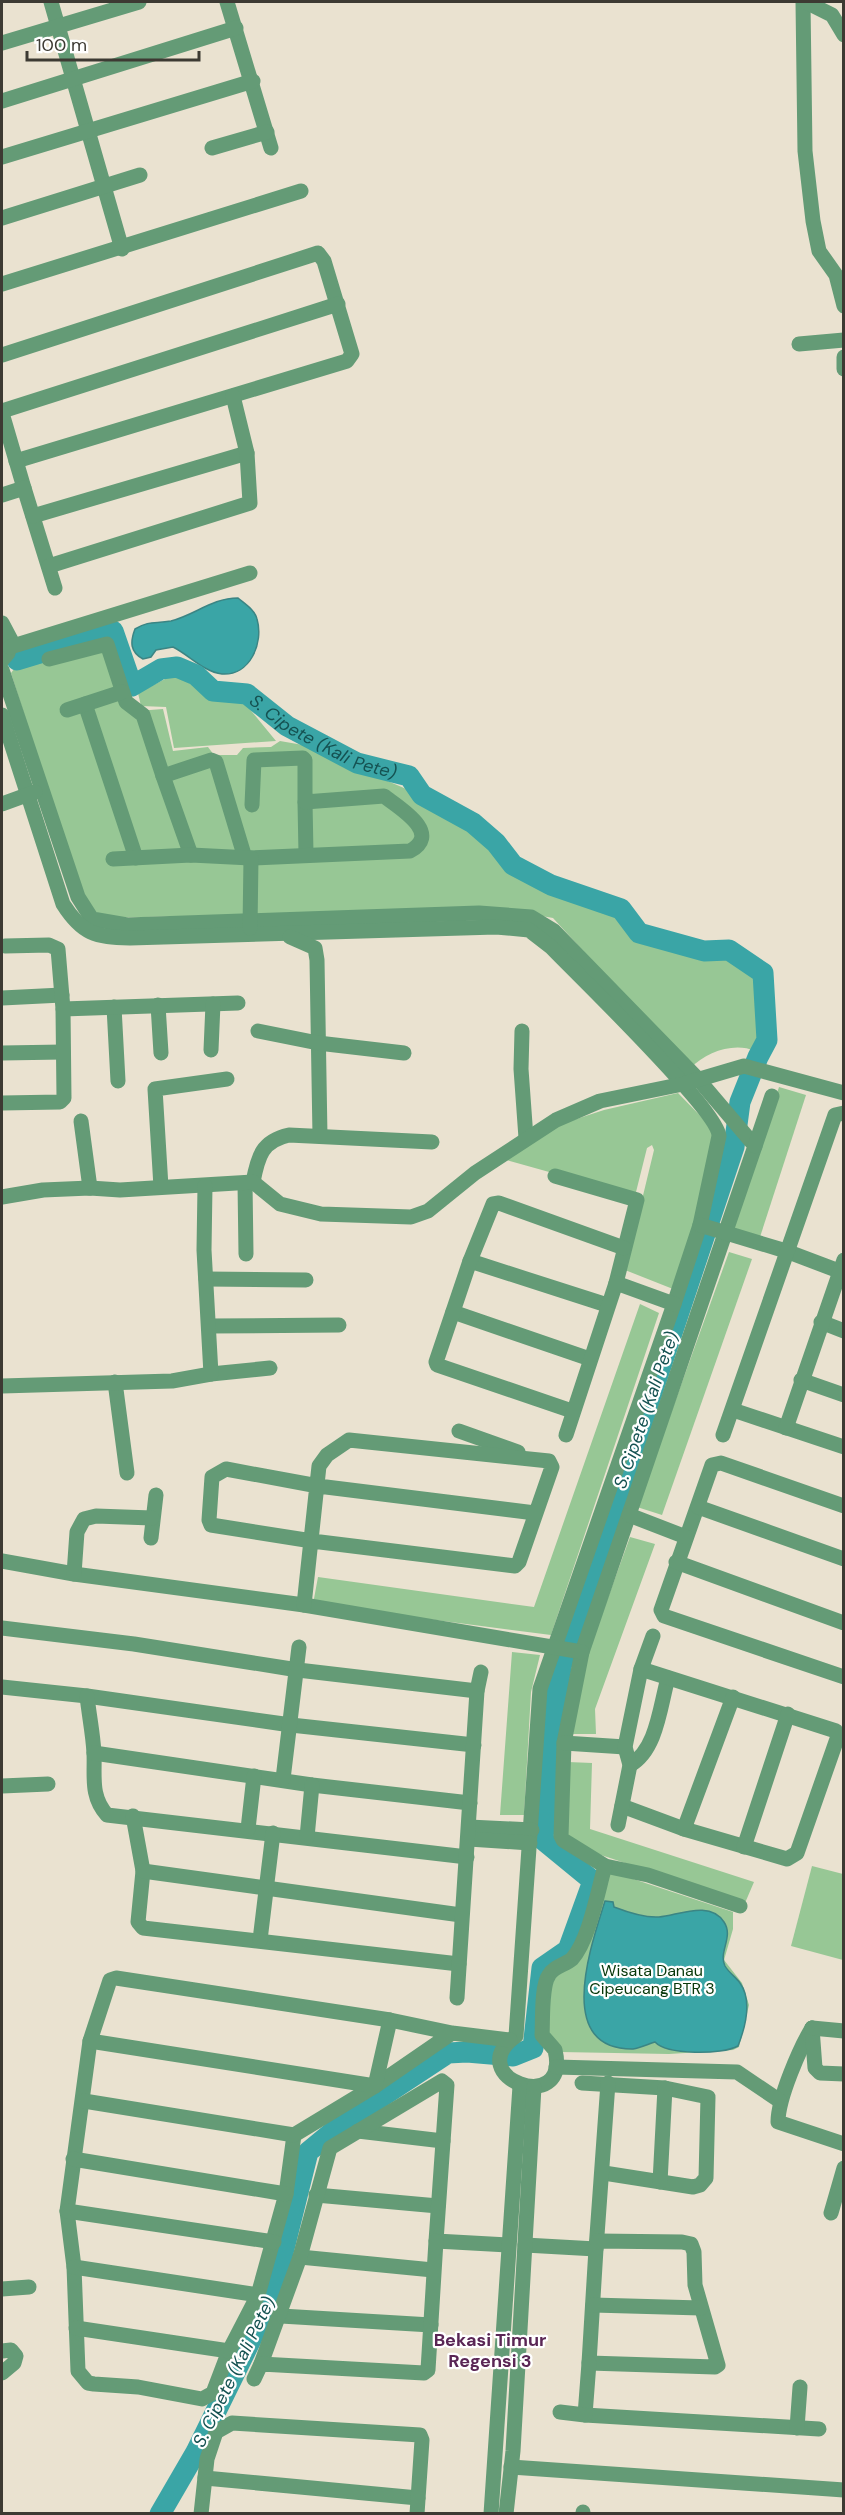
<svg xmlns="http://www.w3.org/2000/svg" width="845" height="2515" font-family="'DM Sans',sans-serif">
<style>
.green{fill:#97c795}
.water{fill:#3aa5a6;stroke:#3b8584;stroke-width:1.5}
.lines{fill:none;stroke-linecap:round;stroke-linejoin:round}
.river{stroke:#3aa5a6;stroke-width:21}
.minor{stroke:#649b76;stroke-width:15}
.labels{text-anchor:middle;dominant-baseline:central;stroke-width:4.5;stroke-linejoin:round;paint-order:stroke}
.park-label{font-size:16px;fill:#08380a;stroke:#fff}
.water-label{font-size:18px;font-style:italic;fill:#155252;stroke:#fff}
.neighbourhood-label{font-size:18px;font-weight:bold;fill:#5a2655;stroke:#fff}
</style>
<rect width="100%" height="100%" fill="#eae2d0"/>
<!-- green -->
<g class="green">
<path d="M110 639 137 711 163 709 173 751 208 747 214 755H237L243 748 271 747 280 741 303 745 404 788 486 839 511 869 561 894 617 911 637 937 705 958 728 955 759 975 764 1040 755 1051C734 1042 706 1052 691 1068L553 918 502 909 100 918 85 906 11 673 18 664Z"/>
<polygon points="181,677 215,701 244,702 276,741 174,748 166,707 141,706 138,693 167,678"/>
<polygon points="779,1087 806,1095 760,1237 733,1228"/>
<polygon points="678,1093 715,1131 701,1206 673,1289 625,1270 654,1150 652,1145 647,1148 635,1196 503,1159 561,1124 604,1110"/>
<polygon points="729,1252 752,1259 662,1515 637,1507"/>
<polygon points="640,1304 659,1313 551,1635 313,1604 318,1577 534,1607"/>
<polygon points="630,1537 655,1544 595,1709 596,1734 573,1734 585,1661"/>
<polygon points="512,1652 540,1655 531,1692 524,1815 500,1815"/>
<polygon points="568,1762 592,1763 590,1829 754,1882 745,1903 592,1852 566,1837"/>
<polygon points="812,1866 843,1874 843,1960 791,1946"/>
<polygon points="606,1870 733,1912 733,1929 724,1960 742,1983 749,2005 739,2047 733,2050 669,2054 560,2052 545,2033 548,1984 572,1961"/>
</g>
<!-- water -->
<g class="water">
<path d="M238 598C245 604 255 610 257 619 264 643 250 676 222 674 204 672 189 655 173 647L156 650 151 657 143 659C130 652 130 642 135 629 150 620 155 624 171 621 195 615 212 598 238 598Z"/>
<path d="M605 1901 613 1902 614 1907C627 1912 645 1918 659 1917 679 1915 710 1900 724 1922 734 1937 718 1952 725 1966 729 1973 736 1977 740 1983 753 2001 745 2028 738 2046 722 2055 667 2055 655 2042 648 2044 641 2048 633 2049 553 2050 592 1943 605 1901Z"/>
</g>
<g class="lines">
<!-- river -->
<path class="river" id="s1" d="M17 660 113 631 132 686 161 669 177 667 196 675 213 691 247 694 287 726 357 763 409 776 422 795 473 823 496 843 513 865 551 885 621 909 639 933 704 951 729 950 763 973 767 1040 758 1057 740 1102 734 1147 562 1663 552 1719 543 1840 593 1881 568 1950 542 1968 533 2048 513 2056 467 2052 448 2053 348 2119 308 2152 272 2297 196 2452 160 2514"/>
<!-- minor -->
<g class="minor">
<polyline points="51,2 122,249"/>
<polyline points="227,2 271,148"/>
<polyline points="803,2 805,151 813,221 819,251 836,275 844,306"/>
<polyline points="806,2 832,15 844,35"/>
<polyline points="2,43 139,2"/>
<polyline points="2,101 236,28"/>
<polyline points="212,148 267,132"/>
<polyline points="2,157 253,81"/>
<polyline points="2,218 140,175"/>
<polyline points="2,284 301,191"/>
<polyline points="799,344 844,340"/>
<polyline points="2,355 318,253 324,261 352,354 347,361 16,461"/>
<polyline points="844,357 844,369"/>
<polyline points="2,411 338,304"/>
<polyline points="2,413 24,488"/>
<polyline points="2,495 24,488 55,588"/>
<polyline points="33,516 247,453"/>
<polyline points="49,566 250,503 247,453 233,396"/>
<polyline points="2,623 11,640 8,653 2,660"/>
<polyline points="10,647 250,573"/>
<polyline points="49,659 107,644 126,702 143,715 163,776"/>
<polyline points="2,670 78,897 92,919 127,925 479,913 531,917 554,931 698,1079 755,1146 582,1652 564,1743 561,1836 563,1840 605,1866 648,1875 740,1906"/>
<polyline points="85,704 136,858"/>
<polyline points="67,710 122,692"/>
<path d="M2 715 63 904C82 934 95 937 130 938L496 927 529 930 551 947C577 974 719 1111 719 1136L700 1225 674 1304 540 1689 516 2036C459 2077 571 2118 555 2050L542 2035C543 2021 541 1986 549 1975 553 1967 565 1965 572 1959 589 1941 598 1890 605 1866"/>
<polyline points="305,802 306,854"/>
<polyline points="2,804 35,792"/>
<polyline points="191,855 163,776 211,760 216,762 245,858"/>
<path d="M251 858 410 851C443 833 398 807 384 796L305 802V760L303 758 254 760 252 805"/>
<polyline points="113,859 191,855 251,858 250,928"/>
<polyline points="290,937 315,948 317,960 320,1136"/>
<polyline points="2,998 62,995"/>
<polyline points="158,1005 161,1053"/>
<polyline points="114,1007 118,1081"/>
<polyline points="63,1009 238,1003"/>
<polyline points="258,1031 318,1043 404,1053"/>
<polyline points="522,1031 521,1069 526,1138"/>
<polyline points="211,1050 213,1004"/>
<polyline points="2,1053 63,1052"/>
<polyline points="2,1103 60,1102 64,1098 63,1009 58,949 49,945 5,946"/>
<polyline points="81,1121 90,1188"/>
<polyline points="755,1146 772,1096"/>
<polyline points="555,1176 637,1200 616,1283"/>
<path d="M253 1182C258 1156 262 1141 289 1135L432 1142"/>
<polyline points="245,1183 246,1254"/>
<polyline points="161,1187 155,1089 227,1079"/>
<polyline points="2,1197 43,1190 90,1188 120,1190 253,1182 280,1204 321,1214 411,1217 428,1211 475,1173 556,1120 600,1101 683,1084 744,1066 844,1093"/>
<polyline points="700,1225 786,1251 844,1273"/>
<polyline points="470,1261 607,1305"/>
<polyline points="206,1279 306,1280"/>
<polyline points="453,1312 590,1359"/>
<polyline points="821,1322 844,1331"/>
<polyline points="209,1326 339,1325"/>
<polyline points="211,1374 270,1368"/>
<polyline points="801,1380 844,1395"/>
<polyline points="115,1382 127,1473"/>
<polyline points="2,1386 172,1381 211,1374 204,1250 205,1186"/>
<polyline points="733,1410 844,1447"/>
<polyline points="572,1411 437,1365 436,1362 470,1261 493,1204 499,1203 624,1248"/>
<polyline points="786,1428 844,1260"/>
<polyline points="459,1431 518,1452"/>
<polyline points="566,1435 616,1283 674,1304"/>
<polyline points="723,1435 835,1115 844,1113"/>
<polyline points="844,1506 721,1463 712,1465 661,1610 664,1616 844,1677"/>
<polyline points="698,1507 844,1559"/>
<polyline points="629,1515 686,1537"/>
<polyline points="151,1538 156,1495"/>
<polyline points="2,1561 74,1574 304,1605 582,1652"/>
<polyline points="676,1562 844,1623"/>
<polyline points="74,1574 77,1532 84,1519 96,1516 152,1518"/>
<polyline points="304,1605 319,1466 327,1455 349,1440 549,1461 552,1467 519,1562 515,1566 312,1541 211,1525 209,1520 212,1477 226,1469 318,1486 535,1513"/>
<polyline points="2,1628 134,1644 298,1670 477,1691"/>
<polyline points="2,1687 87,1696 291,1725 474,1745"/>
<path d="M87 1696C89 1715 93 1734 94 1753 95 1776 90 1796 107 1815L467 1857"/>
<polyline points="564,1743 625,1747"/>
<polyline points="94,1753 312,1785 470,1803"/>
<path d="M630 1765C657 1750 660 1706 668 1678"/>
<polyline points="283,1779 299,1647"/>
<polyline points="2,1786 48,1784"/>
<polyline points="622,1806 684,1829 787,1859 797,1853 838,1736 836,1731 641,1669"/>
<polyline points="133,1816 143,1871 138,1922 143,1928 459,1964"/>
<polyline points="618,1825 630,1765 625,1747 641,1669 653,1636"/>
<polyline points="469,1827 532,1830"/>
<polyline points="248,1829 254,1776"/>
<polyline points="684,1829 733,1697"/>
<polyline points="307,1837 312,1785"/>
<polyline points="469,1839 530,1843"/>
<polyline points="744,1847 788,1714"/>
<polyline points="143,1871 461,1915"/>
<polyline points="260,1940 273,1833"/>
<polyline points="457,1998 477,1691 481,1672"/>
<path d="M812 2028C800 2048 778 2098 778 2122L844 2144"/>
<polyline points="812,2028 815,2068 820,2073 844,2074"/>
<polyline points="812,2028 844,2031"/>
<polyline points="452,2033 375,2086 294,2135 286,2194 258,2295 229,2351 213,2393 202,2399 138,2387 94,2384 88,2383 78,2371 74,2267 67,2211 90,2041 110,1980 116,1978 390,2020 452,2033 510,2040"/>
<polyline points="90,2041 375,2086 390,2020"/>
<polyline points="556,2067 737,2072 780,2101"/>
<polyline points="582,2083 665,2088 708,2097 706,2178 700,2185 693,2187 604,2173"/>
<polyline points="84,2101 294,2135"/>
<polyline points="358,2131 443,2141"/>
<polyline points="73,2159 286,2194"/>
<polyline points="660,2182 665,2088"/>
<polyline points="316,2195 438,2206"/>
<polyline points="67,2211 274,2242"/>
<polyline points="831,2213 844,2168"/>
<polyline points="525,2245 596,2249 608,2083"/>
<polyline points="596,2249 589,2363 715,2367 718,2365 695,2285 694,2252 691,2244 682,2242 597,2241"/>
<polyline points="300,2257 433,2270"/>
<polyline points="74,2267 258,2295"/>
<polyline points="2,2289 29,2287"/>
<polyline points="593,2305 701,2308"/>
<polyline points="281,2316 431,2325"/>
<polyline points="76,2328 229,2351"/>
<polyline points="2,2351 11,2350 16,2356 14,2363 2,2373"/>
<polyline points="589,2363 585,2415 819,2429"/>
<polyline points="261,2364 300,2257 330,2148 442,2081 447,2085 436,2241 508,2245"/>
<polyline points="254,2379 261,2364 424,2373 428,2370 436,2241"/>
<polyline points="560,2412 585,2415"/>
<polyline points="797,2428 800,2387"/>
<polyline points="511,2467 844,2490"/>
<polyline points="205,2478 418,2498"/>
<polyline points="201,2514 207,2459 216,2432 232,2423 420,2435 422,2440 417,2514"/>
<polyline points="491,2514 520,2086"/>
<polyline points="506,2514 513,2451 534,2087"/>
<polyline points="583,2514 583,2512"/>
</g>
</g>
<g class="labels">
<!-- park labels -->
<g class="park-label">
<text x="652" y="1970">Wisata Danau<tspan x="652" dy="18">Cipeucang BTR 3</tspan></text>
</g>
<!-- water labels -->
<g class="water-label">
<text stroke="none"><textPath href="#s1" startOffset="375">S. Cipete (Kali Pete)</textPath></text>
<text transform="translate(646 1410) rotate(-71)">S. Cipete (Kali Pete)</text>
<text transform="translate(234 2372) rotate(-64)">S. Cipete (Kali Pete)</text>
</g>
<!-- neighbourhood labels -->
<g class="neighbourhood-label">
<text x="490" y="2340">Bekasi Timur<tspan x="490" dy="21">Regensi 3</tspan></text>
</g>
</g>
<!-- border -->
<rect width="845" height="2515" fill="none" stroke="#3d3a33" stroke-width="6"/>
<!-- scale -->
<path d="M27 51v9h172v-9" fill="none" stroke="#3d3a33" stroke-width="3"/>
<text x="36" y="51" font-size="18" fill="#3d3a33" stroke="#ffffff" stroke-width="4.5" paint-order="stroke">100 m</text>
</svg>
